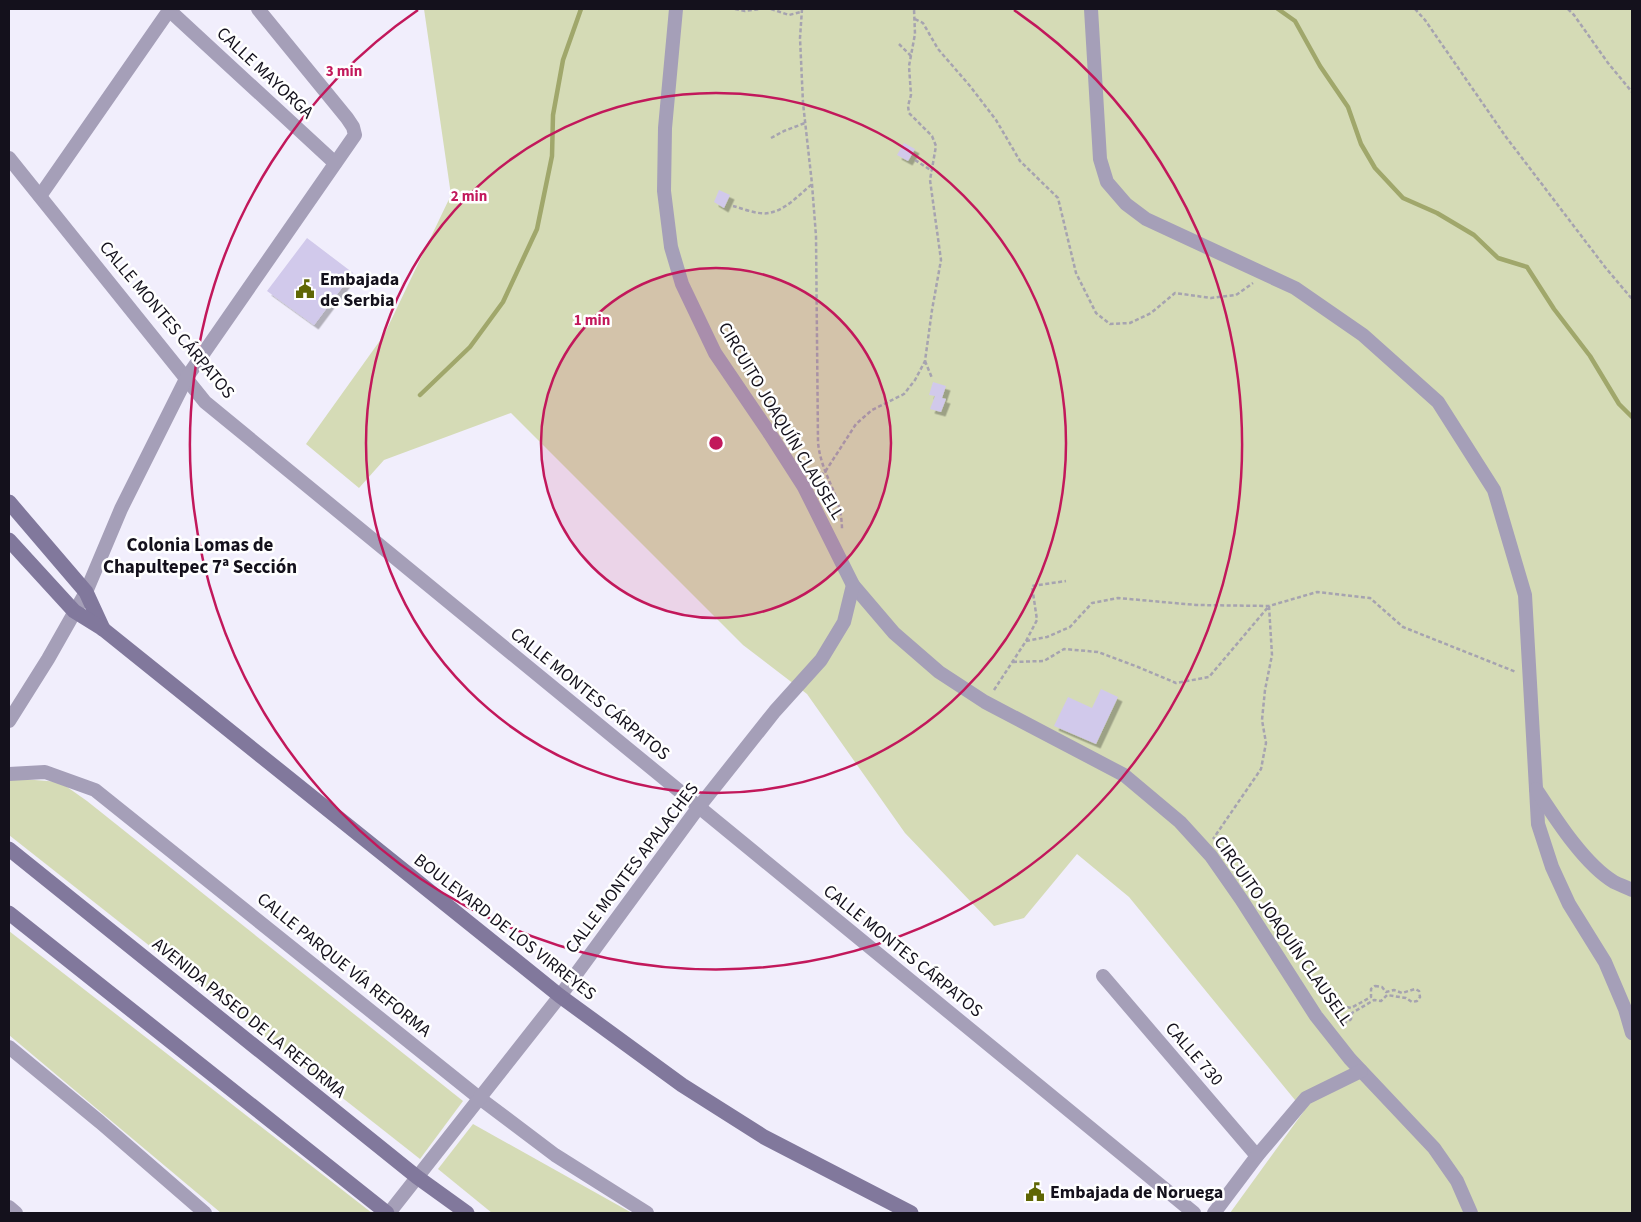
<svg xmlns="http://www.w3.org/2000/svg" width="1641" height="1222" font-family="'Source Sans 3',sans-serif">
<style>
.green{fill:#d5dbb6}
.lines{fill:none;stroke-linecap:round;stroke-linejoin:round}
.stream{stroke:#a0a76b;stroke-width:4.5}
.building{fill:#d1c9eb;filter:url(#shadow)}
.path{stroke:#a6a3b0;stroke-width:2.5;stroke-dasharray:4 2.5;stroke-linecap:butt}
.street{stroke:#a59fb8;stroke-width:14}
.secondary{stroke:#81789c;stroke-width:15}
.ring{fill:none;stroke:#c2185b;stroke-width:2.5}
.labels{text-anchor:middle;dominant-baseline:central;stroke-width:5;stroke-linejoin:round;paint-order:stroke}
.street-label{font-size:18px;fill:#14111c;stroke:#fff}
.poi-label{font-size:18px;font-weight:bold;fill:#14111c;stroke:#fff;text-anchor:start}
.neighbourhood-label{font-size:19px;font-weight:bold;fill:#14111c;stroke:#fff}
.centre{fill:#c2185b;stroke:#fff;stroke-width:2.5}
.ring-label{font-size:15px;text-anchor:middle;font-weight:bold;fill:#c2185b;stroke:#fff;stroke-width:5;stroke-linejoin:round;paint-order:stroke}
</style>
<defs>
<filter id="shadow"><feDropShadow dx="4.5" dy="4.5" stdDeviation="0" flood-color="#0004"/></filter>
</defs>
<rect width="100%" height="100%" fill="#f1eefc"/>
<!-- green -->
<g class="green">
<polygon points="424,9 1632,9 1632,1213 1230,1213 1304,1111 1129,897 1077,854 1024,918 994,926 905,833 807,694 743,645 511,413 384,460 359,488 306,444 384,335 451,195"/>
<polygon points="9,778 60,782 87,801 463,1101 420,1159 9,835"/>
<polygon points="9,931 372,1213 221,1213 9,1035"/>
<polygon points="473,1124 632,1213 492,1213 438,1169"/>
</g>
<g class="lines">
<!-- stream -->
<g class="stream">
<polyline points="1278,9 1295,21 1320,66 1348,107 1361,144 1375,168 1403,198 1437,213 1474,235 1498,258 1527,267 1554,309 1590,356 1619,404 1632,417"/>
<polyline points="420,395 470,347 503,302 537,229 552,156 553,115 563,60 581,9"/>
</g>
</g>
<!-- building -->
<g class="building">
<polygon points="904,143 915,149 908,161 897,155"/>
<polygon points="719,190 730,195 724,208 714,202"/>
<polygon points="307,238 353,273 314,325 267,291"/>
<polygon points="933,382 946,386 942,398 946,399 941,412 930,409 935,396 929,395"/>
<polygon points="1101,689 1118,697 1096,744 1054,726 1068,697 1092,708"/>
</g>
<g class="lines">
<!-- path -->
<g class="path">
<polyline points="735,9 745,11 760,9"/>
<polyline points="771,9 789,15 801,12"/>
<path d="M802 9 800 38 803 103 812 184 816 236 818 442C821 476 842 494 842 530"/>
<polyline points="1415,9 1425,20 1506,137 1605,267 1632,299"/>
<polyline points="1568,9 1574,15 1608,63 1632,92"/>
<polyline points="915,19 923,23 938,49 970,86 996,120 1020,161 1058,198 1076,273 1096,313 1110,324 1130,323 1151,313 1175,293 1211,298 1236,295 1253,283"/>
<polyline points="899,44 911,56"/>
<polyline points="771,138 784,131 805,123"/>
<polyline points="915,160 932,171"/>
<path d="M733 206C744 209 758 215 769 213 786 210 800 194 812 184"/>
<polyline points="925,361 932,378"/>
<polyline points="815,479 825,472 856,424 872,410 904,394 915,380 925,361 932,310 941,260 930,180 936,146 932,136 909,113 908,106 911,95 909,66 915,34 914,9"/>
<polyline points="1026,641 1047,637 1070,627 1092,603 1118,598 1196,605 1269,606 1317,592 1370,598 1403,627 1516,672"/>
<polyline points="1013,662 1044,661 1064,649 1098,652 1138,667 1176,683 1209,677 1269,606 1272,655 1265,690 1262,720 1266,743 1261,769 1213,839"/>
<polyline points="994,690 1026,641 1037,620 1032,586 1066,581"/>
<path d="M1375 986 1382 987 1386 992 1394 990 1402 993 1415 989 1419 991 1420 997 1417 1001 1412 1002 1406 998 1387 995 1381 1001 1374 1000 1352 1013 1351 1019C1345 1025 1338 1023 1335 1015L1338 1008 1344 1006 1351 1008 1371 997V989Z"/>
</g>
<!-- street -->
<g class="street">
<polyline points="676,9 665,128 664,191 671,247 682,284 715,353 770,434 804,487 853,585 894,633 939,672 985,702 1124,775 1180,822 1211,856 1241,899 1316,1016 1350,1059 1434,1148 1457,1181 1471,1213"/>
<polyline points="1091,9 1100,159 1107,182 1126,204 1146,219 1295,288 1363,335 1438,402 1494,490 1525,595 1538,824 1552,867 1569,904 1605,962 1625,1009 1632,1033"/>
<polyline points="169,10 335,163"/>
<polyline points="9,158 205,402 1194,1213"/>
<polyline points="40,196 170,9"/>
<polyline points="9,721 48,659 86,592 121,509 187,377 355,135 353,127 347,118 258,9"/>
<polyline points="9,774 45,772 95,790 478,1097 555,1155 647,1213"/>
<path d="M1536 789C1555 818 1584 864 1614 882 1620 885 1626 887 1632 890"/>
<polyline points="1103,976 1257,1156"/>
<polyline points="9,1047 100,1122 205,1213"/>
<polyline points="9,1207 16,1213"/>
<polyline points="389,1213 560,996 698,808 775,711 821,660 844,622 853,585"/>
<polyline points="1214,1213 1257,1156 1306,1098 1361,1071"/>
</g>
<!-- secondary -->
<g class="secondary">
<polyline points="9,502 86,592 103,629"/>
<polyline points="9,540 74,611 103,629 560,996 682,1085 764,1137 911,1213"/>
<polyline points="9,849 417,1177 467,1213"/>
<polyline points="9,913 387,1213"/>
</g>
</g>
<!-- distance rings -->
<circle cx="716" cy="443" r="175" fill="#c2185b" fill-opacity=".12"/>
<g class="ring">
<circle cx="716" cy="443" r="175"/>
<circle cx="716" cy="443" r="350"/>
<path d="M1014 10A526 526 0 1 1 418 10"/>
</g>
<!-- icons -->
<defs>
<g id="civic-bare" transform="scale(1.5)"><path d="M-.6-6.5H3V-4.5H.6V-3L4-1V1h2V6H-6V1h2V-1L-.6-3ZM-1.2 2.5V6h2.4V2.5Z" fill="#5f6604" stroke="#fff" stroke-width="2.5" paint-order="stroke"/></g>
</defs>
<g fill-rule="evenodd">
<use href="#civic-bare" x="305" y="289"/>
<use href="#civic-bare" x="1035" y="1192"/>
</g>
<g class="labels">
<!-- street labels -->
<g class="street-label">
<text transform="translate(265 73) rotate(43)">CALLE MAYORGA</text>
<text transform="translate(167 320) rotate(50)">CALLE MONTES CÁRPATOS</text>
<text transform="translate(781 421) rotate(59)">CIRCUITO JOAQUÍN CLAUSELL</text>
<text transform="translate(590 694) rotate(39)">CALLE MONTES CÁRPATOS</text>
<text transform="translate(632 868) rotate(-53)">CALLE MONTES APALACHES</text>
<text transform="translate(505 927) rotate(38)">BOULEVARD DE LOS VIRREYES</text>
<text transform="translate(1283 931) rotate(55)">CIRCUITO JOAQUÍN CLAUSELL</text>
<text transform="translate(903 951) rotate(39)">CALLE MONTES CÁRPATOS</text>
<text transform="translate(344 965) rotate(39)">CALLE PARQUE VÍA REFORMA</text>
<text transform="translate(249 1018) rotate(39)">AVENIDA PASEO DE LA REFORMA</text>
<text transform="translate(1194 1054) rotate(49)">CALLE 730</text>
</g>
<!-- poi labels -->
<g class="poi-label">
<text x="320" y="279">Embajada<tspan x="320" dy="21">de Serbia</tspan></text>
<text x="1050" y="1192">Embajada de Noruega</text>
</g>
<!-- neighbourhood labels -->
<g class="neighbourhood-label">
<text x="200" y="545">Colonia Lomas de<tspan x="200" dy="22">Chapultepec 7ª Sección</tspan></text>
</g>
</g>
<circle cx="716" cy="443" r="8" class="centre"/>
<g class="ring-label">
<text x="344" y="76">3 min</text>
<text x="469" y="201">2 min</text>
<text x="592" y="325">1 min</text>
</g>
<!-- border -->
<rect width="1641" height="1222" fill="none" stroke="#14111c" stroke-width="20"/>
</svg>
